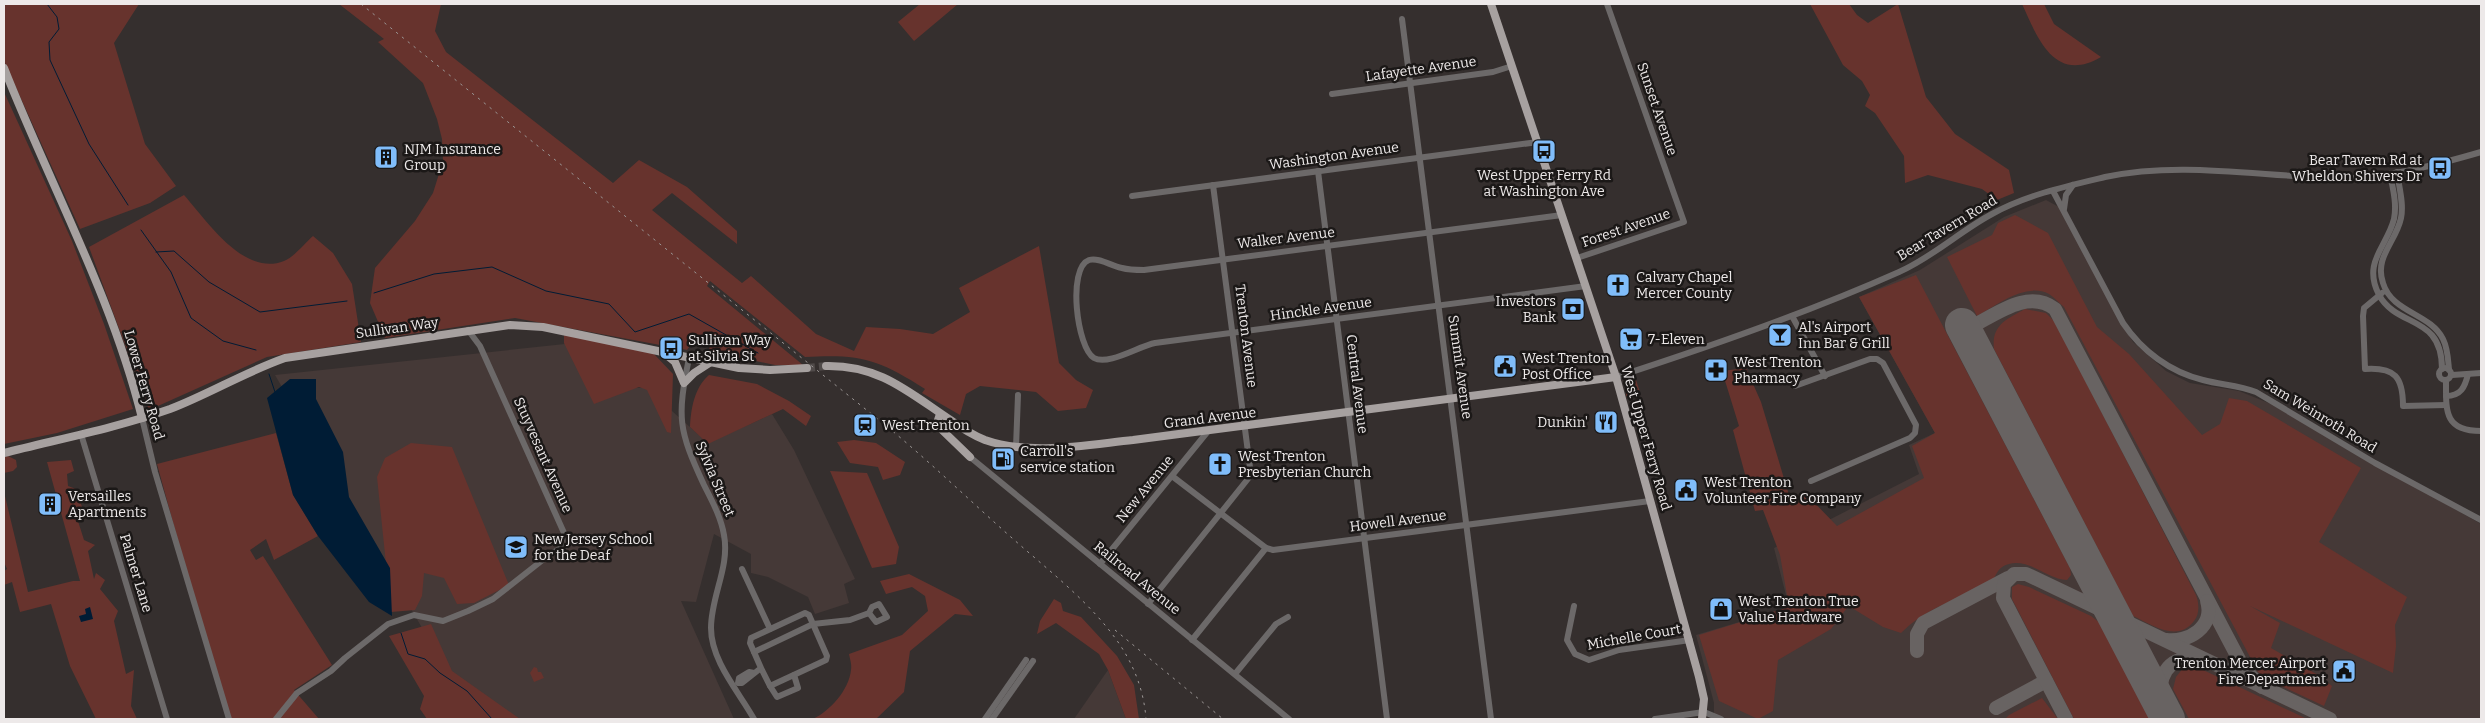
<svg xmlns="http://www.w3.org/2000/svg" width="2485" height="723" font-family="Bitter,serif">
<style>
.built{fill:#453937}
.green{fill:#67332d}
.water{fill:#001c35}
.lines{fill:none;stroke-linecap:round;stroke-linejoin:round}
.stream{stroke:#001c35;stroke-width:1}
.taxiway{stroke:#686362;stroke-width:14}
.runway{stroke:#686362;stroke-width:34}
.major-tunnel{stroke:#514b4a;stroke-width:8;stroke-dasharray:8 4;stroke-linecap:butt}
.minor{stroke:#6c6969;stroke-width:6}
.major{stroke:#a7a1a0;stroke-width:8}
.rail{stroke:#9c9796;stroke-width:1;stroke-dasharray:2.5 5;stroke-linecap:butt}
.labels{text-anchor:middle;dominant-baseline:central;stroke-width:5;stroke-linejoin:round;paint-order:stroke}
.street-label{font-size:14px;fill:#ede9e9;stroke:#1b1817}
.poi-label{font-size:14px;fill:#ede9e9;stroke:#1b1817;text-anchor:start}
</style>
<rect width="100%" height="100%" fill="#352f2e"/>
<!-- built -->
<g class="built">
<polygon points="2046,200 2059,207 2133,342 2166,371 2190,383 2239,391 2271,404 2481,524 2481,719 1714,719 1714,703 1696,635 1789,607 1774,548 1919,474 1909,445 1935,433 1859,297 1920,270 2004,217"/>
<polygon points="565,344 633,388 646,388 708,443 772,414 794,450 855,579 844,584 849,603 815,614 808,597 768,577 751,573 751,554 714,534 696,602 681,601 734,719 475,719 275,375"/>
<polygon points="1108,670 1126,719 1074,719"/>
</g>
<!-- green -->
<g class="green">
<polygon points="4,4 139,4 114,43 145,144 176,186 150,203 80,229 4,61"/>
<path d="M339 4H441L435 31 446 52 613 183 639 160 687 187 737 231V244L672 193 652 210 742 283 751 276 816 334 854 351 866 327 900 329 933 334 970 312 959 288 1039 246 1059 363 1076 380 1093 390 1086 408 1058 411 1036 392 980 386 966 394 960 415 922 393 925 389C878 359 861 354 805 357L710 281 707 286 803 365H775L709 351V339L697 336 687 350 515 318 385 338 370 303 375 268 415 221 433 193 443 161 442 139 437 119 423 83 378 42 384 39Z"/>
<polygon points="920,4 958,4 914,41 898,22"/>
<polygon points="1810,4 1849,4 1857,15 1868,23 1898,4 1926,97 1955,134 2009,170 2014,193 1997,200 1982,189 1928,175 1905,183 1904,156 1875,113 1865,106 1870,95 1862,81 1843,65"/>
<path d="M2022 4H2044L2054 24 2101 57C2055 84 2038 39 2022 4Z"/>
<polygon points="4,92 72,241 104,324 133,409 57,433 4,444"/>
<path d="M184 195C207 221 244 277 284 261 294 257 305 243 313 236L333 253 352 284 361 342 267 357 149 410 89 247Z"/>
<path d="M2015 215 2048 233 2097 327 2129 354 2202 435 2220 424 2229 398 2247 401 2361 468 2319 542 2407 597 2395 625 2396 646 2393 673 2250 606 2280 623 2271 648 2318 675 2332 686 2324 706 2266 679 2258 672 2064 307C2059 303 2054 297 2049 294 2025 282 1997 305 1977 316L1947 257 1992 235 1998 223Z"/>
<path d="M1916 275 2070 568 2071 575 2067 580C2049 579 2034 563 2016 563 1995 564 1998 577 1988 586 1982 591 1970 593 1963 596 1937 607 1922 613 1901 633L1883 627 1852 608H1847L1831 629 1778 660 1773 711 1758 719 1719 701 1699 635 1789 607 1780 555 1763 510 1755 511 1733 430 1739 426 1722 371 1746 368 1761 402 1789 495 1808 496 1837 526 1924 478 1912 446 1935 433 1859 297Z"/>
<path d="M2025 309 2046 313 2055 322 2196 595C2199 603 2200 614 2194 621 2177 643 2153 625 2133 616L1994 349C1991 325 2007 319 2025 309Z"/>
<polygon points="564,334 654,354 673,374 671,433 667,432 647,390 639,387 594,404 564,343"/>
<path d="M709 375 757 384 789 401 811 416 806 426 783 409 708 444 690 427C691 409 694 388 709 375Z"/>
<polygon points="1636,380 1640,392 1626,396 1627,383"/>
<polygon points="276,433 293,495 318,536 274,560 266,539 250,550 256,560 263,556 332,665 294,690 319,719 231,719 216,679 157,464"/>
<polygon points="854,440 876,443 905,462 900,475 883,480 878,467 850,463 837,442"/>
<polygon points="411,443 452,447 509,585 474,603 457,604 444,578 424,573 422,596 415,610 391,612 377,477 385,458"/>
<polygon points="8,456 16,460 17,467 13,471 4,473 4,457"/>
<polygon points="71,460 74,471 67,474 68,486 76,489 84,513 77,518 84,540 95,545 88,551 94,579 96,573 105,580 100,589 118,611 114,621 126,674 134,670 131,706 137,719 96,719 70,666 51,604 20,612 12,582 4,585 4,571 7,569 4,562 4,492 28,592 73,581 80,581 47,462"/>
<polygon points="830,471 867,473 899,547 896,564 872,568"/>
<path d="M909 574 960 600 973 616 955 614 910 651 904 692 876 719H813C830 711 849 690 851 670 852 665 850 659 849 654L902 635 928 611 925 596 912 587 886 594 880 581Z"/>
<polygon points="2018,584 2029,587 2091,616 2100,623 2150,719 2074,719 2012,599 2012,587"/>
<polygon points="1054,599 1061,603 1063,611 1081,617 1117,656 1134,685 1139,719 1126,719 1108,670 1099,654 1056,623 1037,634 1040,621"/>
<polygon points="431,624 452,671 520,719 427,719 420,709 424,696 389,636"/>
<polygon points="534,667 537,668 538,672 541,672 544,678 534,682 530,673"/>
<polygon points="2184,667 2201,669 2307,719 2189,719 2173,689 2176,677"/>
<polygon points="2042,698 2058,719 2005,719 2009,715"/>
</g>
<!-- water -->
<g class="water">
<polygon points="290,379 316,379 316,399 343,452 349,497 390,568 392,616 369,602 318,536 293,495 267,398"/>
<polygon points="90,607 93,619 81,622 79,616 86,614 85,609"/>
</g>
<g class="lines">
<!-- stream -->
<g class="stream">
<polyline points="47,4 57,17 59,29 49,42 50,60 89,144 128,205"/>
<polyline points="141,230 171,272 191,318 223,341 256,350"/>
<polyline points="156,252 174,251 209,282 260,312 347,301"/>
<polyline points="374,293 434,274 492,267 546,291 609,304 635,332 689,314 758,353"/>
<polyline points="269,374 275,392"/>
<polyline points="401,633 408,654 425,659 440,673 467,691 492,719"/>
</g>
<!-- taxiway -->
<g class="taxiway">
<path d="M1965 330C1993 317 2027 287 2055 309L2244 669 2262 687"/>
<path d="M2166 640C2188 643 2215 627 2207 601"/>
<polyline points="1917,651 1917,634 1923,623 2008,578"/>
<path d="M2161 706C2157 678 2166 655 2199 658"/>
<polyline points="1996,708 2046,681"/>
<polyline points="2066,719 2003,598 2004,584 2014,574 2026,574 2330,719"/>
</g>
<!-- runway -->
<polyline class="runway" points="1962,325 2168,719"/>
<!-- major-tunnel -->
<polyline class="major-tunnel" points="807,368 826,366"/>
<!-- minor -->
<g class="minor">
<polyline points="1402,19 1491,719"/>
<polyline points="1332,94 1493,72 1512,66"/>
<polyline points="1318,171 1387,719"/>
<path d="M2397 172C2399 187 2404 204 2401 218 2396 242 2374 257 2383 283 2392 313 2430 313 2443 339 2448 349 2448 359 2449 370"/>
<path d="M2390 174C2393 189 2397 204 2394 219 2387 247 2362 262 2379 295 2398 329 2442 314 2442 369"/>
<path d="M2053 191 2123 323C2142 351 2170 372 2203 380 2221 385 2239 385 2256 392L2375 463 2481 520"/>
<polyline points="1132,196 1538,142"/>
<polyline points="2064,209 2066,195 2073,185"/>
<path d="M1562 215 1144 270C1137 270 1129 270 1122 268 1111 266 1099 257 1089 260 1067 268 1077 348 1094 358 1108 366 1139 346 1155 343L1586 286"/>
<polyline points="1577,258 1684,222 1607,4"/>
<path d="M2382 293 2364 308 2363 316 2365 369C2395 367 2403 377 2403 406L2446 405"/>
<polyline points="1792,316 1825,376"/>
<path d="M689 358C677 418 678 429 704 485 712 501 721 517 724 535 730 567 711 596 711 628 711 661 739 692 754 719"/>
<circle cx="2445" cy="374" r="6"/>
<polyline points="2452,375 2481,373"/>
<path d="M1616 377C1712 346 1807 313 1899 272 1933 257 1960 231 1992 214 2026 195 2067 186 2105 177 2180 161 2257 176 2333 178 2383 179 2433 166 2481 152"/>
<path d="M2446 381C2446 411 2444 431 2481 431"/>
<polyline points="1795,386 1870,359 1877,359 1883,363 1916,425 1915,433 1910,438 1811,481"/>
<path d="M2446 396C2461 396 2465 387 2468 374"/>
<polyline points="142,418 155,472 229,719"/>
<polyline points="81,434 167,719"/>
<polyline points="1016,447 1018,395"/>
<polyline points="970,457 1289,719"/>
<polyline points="1172,476 1266,548 1273,550 1650,501"/>
<polyline points="1100,564 1209,430"/>
<polyline points="742,569 770,629"/>
<polyline points="1148,604 1251,475 1213,185"/>
<polyline points="1574,606 1567,640 1575,654 1589,660 1619,650 1690,640"/>
<polyline points="1192,640 1266,548"/>
<polyline points="754,652 813,624 850,620 869,613 872,607 879,604 887,617 876,622 869,613"/>
<polyline points="754,673 749,672 739,678 738,683 742,683 761,668 750,643 751,638 805,613 809,615 827,656 826,660 770,686 761,668"/>
<polyline points="1235,674 1276,624 1288,617"/>
<polyline points="770,686 777,697 798,688 794,675"/>
<polyline points="276,719 297,693 331,671 345,658 388,624 414,615 443,621 468,611 493,599 549,555 569,544 480,346 468,330"/>
<polyline points="985,719 1026,660"/>
<polyline points="992,719 1033,661"/>
<polyline points="1655,719 1704,712 1721,719"/>
</g>
<!-- major -->
<g class="major">
<polyline points="1491,4 1616,377 1699,677 1704,699 1702,719"/>
<path d="M4 68C50 185 112 296 142 418"/>
<polyline points="664,353 675,362 684,383 694,373 711,362"/>
<path d="M826 366C879 365 907 391 949 419 960 427 972 435 985 440 1031 456 1086 445 1133 440L1616 377"/>
<polyline points="940,414 938,420 939,427 970,457"/>
<path d="M4 453C59 439 116 428 170 409 209 394 245 372 285 358L510 325 543 327 739 368 770 370 807 368"/>
</g>
<!-- rail -->
<g class="rail">
<path d="M361 4 884 424C928 460 969 500 1012 538 1048 570 1090 602 1118 642 1134 665 1144 691 1146 719"/>
<polyline points="1115,630 1223,719"/>
</g>
</g>
<!-- icons -->
<defs>
<g id="bus-square" transform="scale(1.25)"><rect x="-9" y="-9" width="18" height="18" rx="4" fill="#80bdfa" stroke="#1b1817"/><path d="M-5-6H5V4H4V6H2V4H-2V6H-4V4H-5ZM-3.5-4V0h7V-4ZM-3.5 1.2v1.5H-2V1.2ZM2 1.2v1.5H3.5V1.2Z" fill="#111"/></g>
<g id="building-square" transform="scale(1.25)"><rect x="-9" y="-9" width="18" height="18" rx="4" fill="#80bdfa" stroke="#1b1817"/><path d="M-4-6H4V6H1V3H-1V6H-4ZM-2.5-4.3h1.7v1.8h-1.7ZM.8-4.3h1.7v1.8H.8ZM-2.5-1h1.7V.8h-1.7ZM.8-1h1.7V.8H.8Z" fill="#111"/></g>
<g id="church-square" transform="scale(1.25)"><rect x="-9" y="-9" width="18" height="18" rx="4" fill="#80bdfa" stroke="#1b1817"/><path d="M-1.2-6h2.4v3.5h3.3v2.4h-3.3V6h-2.4V-.1h-3.3v-2.4h3.3Z" fill="#111"/></g>
<g id="bank-square" transform="scale(1.25)"><rect x="-9" y="-9" width="18" height="18" rx="4" fill="#80bdfa" stroke="#1b1817"/><path d="M-6-4H6V4H-6ZM0-2.3a2.3 2.3 0 1 0 0 4.6a2.3 2.3 0 1 0 0-4.6Z" fill="#111"/></g>
<g id="bar-square" transform="scale(1.25)"><rect x="-9" y="-9" width="18" height="18" rx="4" fill="#80bdfa" stroke="#1b1817"/><path d="M-6-5H6L.8 .8V4.5H3.5V6h-7V4.5H-.8V.8Z" fill="#111"/></g>
<g id="supermarket-square" transform="scale(1.25)"><rect x="-9" y="-9" width="18" height="18" rx="4" fill="#80bdfa" stroke="#1b1817"/><path d="M-6-5.5h2.5l.6 2H6L4.5 2H-2.5L-4.4-4H-6ZM-1.5 3.2a1.3 1.3 0 1 0 .1 0ZM3 3.2a1.3 1.3 0 1 0 .1 0Z" fill="#111"/></g>
<g id="civic-square" transform="scale(1.25)"><rect x="-9" y="-9" width="18" height="18" rx="4" fill="#80bdfa" stroke="#1b1817"/><path d="M-.6-6.5H3V-4.5H.6V-3L4-1V1h2V6H-6V1h2V-1L-.6-3ZM-1.2 2.5V6h2.4V2.5Z" fill="#111"/></g>
<g id="pharmacy-square" transform="scale(1.25)"><rect x="-9" y="-9" width="18" height="18" rx="4" fill="#80bdfa" stroke="#1b1817"/><path d="M-2-6h4v4h4v4h-4v4h-4v-4h-4v-4h4Z" fill="#111"/></g>
<g id="restaurant-square" transform="scale(1.25)"><rect x="-9" y="-9" width="18" height="18" rx="4" fill="#80bdfa" stroke="#1b1817"/><path d="M-5-6h1v4h1v-4h1v4h1v-4h1v5L-1.5 .5V6h-2V.5L-5-1ZM5-6V6H3V1.5H1.5Q1.5-4 5-6Z" fill="#111"/></g>
<g id="station-square" transform="scale(1.25)"><rect x="-9" y="-9" width="18" height="18" rx="4" fill="#80bdfa" stroke="#1b1817"/><path d="M-3-6H3Q5-6 5-4V2Q5 4 3 4L4.5 6H3L1.5 4h-3L-3 6H-4.5L-3 4Q-5 4-5 2V-4Q-5-6-3-6ZM-3.5-4v3h7v-3ZM-3.5 1v1.5H-2V1ZM2 1v1.5H3.5V1Z" fill="#111"/></g>
<g id="fuel-square" transform="scale(1.25)"><rect x="-9" y="-9" width="18" height="18" rx="4" fill="#80bdfa" stroke="#1b1817"/><path d="M-5.5-6h7V0h2V4h1.3V-2.5L3-4.5l.8-.8L6-3V5H2.5V1h-1V6h-7ZM-4.2-4.7v3.2H.2V-4.7Z" fill="#111"/></g>
<g id="school-square" transform="scale(1.25)"><rect x="-9" y="-9" width="18" height="18" rx="4" fill="#80bdfa" stroke="#1b1817"/><path d="M0-5L7-2L0 1L-7-2ZM-4 1L0 2.5L4 1V4Q0 6-4 4Z" fill="#111"/></g>
<g id="shop-square" transform="scale(1.25)"><rect x="-9" y="-9" width="18" height="18" rx="4" fill="#80bdfa" stroke="#1b1817"/><path d="M-5-2.5h2.3a2.7 3.5 0 0 1 5.4 0H5L5.5 6h-11ZM-1.5-2.5h3a1.5 2.3 0 0 0-3 0Z" fill="#111"/></g>
</defs>
<g fill-rule="evenodd">
<use href="#bus-square" x="1544" y="151"/>
<use href="#building-square" x="386" y="157"/>
<use href="#bus-square" x="2440" y="168"/>
<use href="#church-square" x="1618" y="285"/>
<use href="#bank-square" x="1573" y="309"/>
<use href="#bar-square" x="1780" y="335"/>
<use href="#supermarket-square" x="1631" y="339"/>
<use href="#bus-square" x="671" y="348"/>
<use href="#civic-square" x="1505" y="366"/>
<use href="#pharmacy-square" x="1716" y="370"/>
<use href="#restaurant-square" x="1606" y="422"/>
<use href="#station-square" x="865" y="425"/>
<use href="#fuel-square" x="1003" y="459"/>
<use href="#church-square" x="1220" y="464"/>
<use href="#civic-square" x="1686" y="490"/>
<use href="#building-square" x="50" y="504"/>
<use href="#school-square" x="516" y="547"/>
<use href="#shop-square" x="1721" y="609"/>
<use href="#civic-square" x="2344" y="671"/>
</g>
<g class="labels">
<!-- street labels -->
<g class="street-label">
<text transform="translate(1421 69) rotate(-8)">Lafayette Avenue</text>
<text transform="translate(1657 109) rotate(71)">Sunset Avenue</text>
<text transform="translate(1334 156) rotate(-8)">Washington Avenue</text>
<text transform="translate(1626 228) rotate(-19)">Forest Avenue</text>
<text transform="translate(1947 228) rotate(-31)">Bear Tavern Road</text>
<text transform="translate(1286 238) rotate(-7)">Walker Avenue</text>
<text transform="translate(1321 309) rotate(-8)">Hinckle Avenue</text>
<text transform="translate(397 328) rotate(-8)">Sullivan Way</text>
<text transform="translate(1246 336) rotate(83)">Trenton Avenue</text>
<text transform="translate(1460 367) rotate(82)">Summit Avenue</text>
<text transform="translate(1357 384) rotate(83)">Central Avenue</text>
<text transform="translate(144 385) rotate(74)">Lower Ferry Road</text>
<text transform="translate(2320 416) rotate(31)">Sam Weinroth Road</text>
<text transform="translate(1210 418) rotate(-7)">Grand Avenue</text>
<text transform="translate(1646 438) rotate(74)">West Upper Ferry Road</text>
<text transform="translate(543 455) rotate(66)">Stuyvesant Avenue</text>
<text transform="translate(715 479) rotate(67)">Sylvia Street</text>
<text transform="translate(1145 489) rotate(-51)">New Avenue</text>
<text transform="translate(1398 521) rotate(-7)">Howell Avenue</text>
<text transform="translate(136 573) rotate(73)">Palmer Lane</text>
<text transform="translate(1137 578) rotate(39)">Railroad Avenue</text>
<text transform="translate(1634 637) rotate(-10)">Michelle Court</text>
</g>
<!-- poi labels -->
<g class="poi-label">
<text x="404" y="149">NJM Insurance<tspan x="404" dy="16">Group</tspan></text>
<text x="2422" y="160" text-anchor="end">Bear Tavern Rd at<tspan x="2422" dy="16">Wheldon Shivers Dr</tspan></text>
<text x="1544" y="175" text-anchor="middle">West Upper Ferry Rd<tspan x="1544" dy="16">at Washington Ave</tspan></text>
<text x="1636" y="277">Calvary Chapel<tspan x="1636" dy="16">Mercer County</tspan></text>
<text x="1556" y="301" text-anchor="end">Investors<tspan x="1556" dy="16">Bank</tspan></text>
<text x="1798" y="327">Al's Airport<tspan x="1798" dy="16">Inn Bar &amp; Grill</tspan></text>
<text x="1648" y="339">7-Eleven</text>
<text x="688" y="340">Sullivan Way<tspan x="688" dy="16">at Silvia St</tspan></text>
<text x="1522" y="358">West Trenton<tspan x="1522" dy="16">Post Office</tspan></text>
<text x="1734" y="362">West Trenton<tspan x="1734" dy="16">Pharmacy</tspan></text>
<text x="1588" y="422" text-anchor="end">Dunkin'</text>
<text x="882" y="425">West Trenton</text>
<text x="1020" y="451">Carroll's<tspan x="1020" dy="16">service station</tspan></text>
<text x="1238" y="456">West Trenton<tspan x="1238" dy="16">Presbyterian Church</tspan></text>
<text x="1704" y="482">West Trenton<tspan x="1704" dy="16">Volunteer Fire Company</tspan></text>
<text x="68" y="496">Versailles<tspan x="68" dy="16">Apartments</tspan></text>
<text x="534" y="539">New Jersey School<tspan x="534" dy="16">for the Deaf</tspan></text>
<text x="1738" y="601">West Trenton True<tspan x="1738" dy="16">Value Hardware</tspan></text>
<text x="2326" y="663" text-anchor="end">Trenton Mercer Airport<tspan x="2326" dy="16">Fire Department</tspan></text>
</g>
</g>
<!-- border -->
<rect width="2485" height="723" fill="none" stroke="#ede9e9" stroke-width="10"/>
</svg>
